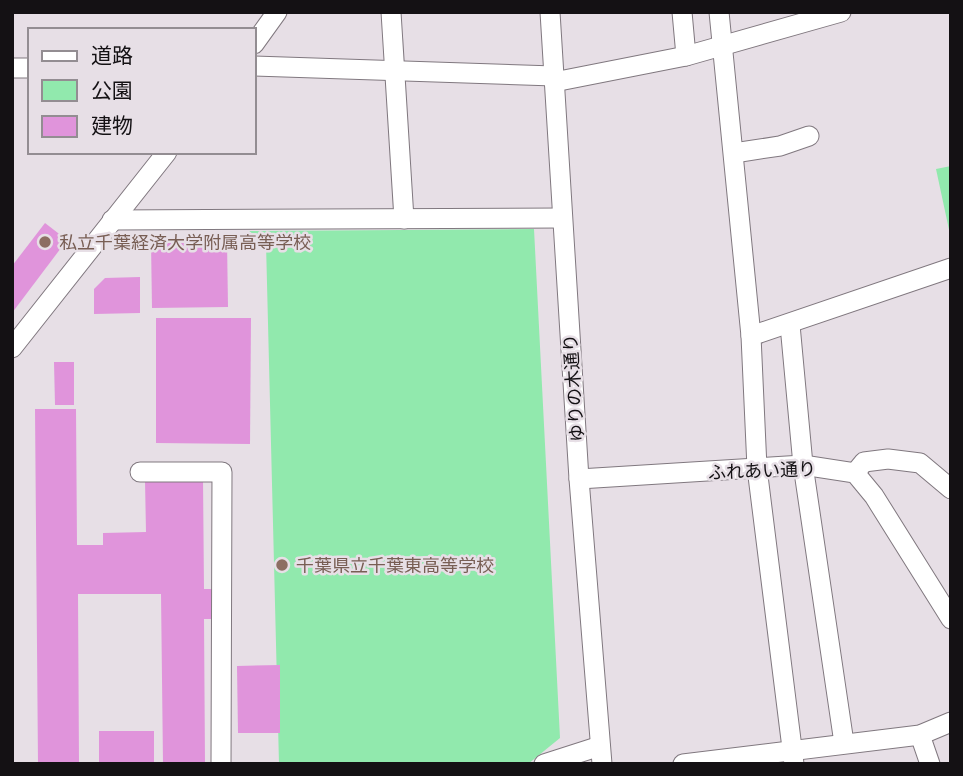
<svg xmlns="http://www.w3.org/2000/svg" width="963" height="776" font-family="'Noto Sans','Noto Sans JP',sans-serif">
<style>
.green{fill:#91e9ad}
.building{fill:#e094db}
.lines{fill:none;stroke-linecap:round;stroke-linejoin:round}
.minor-casing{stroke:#80787f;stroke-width:21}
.minor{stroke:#fff;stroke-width:19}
.education-dot{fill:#8d6e63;stroke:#e7dfe6;stroke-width:2.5}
.labels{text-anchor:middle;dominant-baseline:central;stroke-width:5;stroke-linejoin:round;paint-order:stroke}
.education-label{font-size:18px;fill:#785e54;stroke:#e7dfe6;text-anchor:start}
.street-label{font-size:18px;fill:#141114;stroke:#e7dfe6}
</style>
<rect width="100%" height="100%" fill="#e7dfe6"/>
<!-- green -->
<g class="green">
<polygon points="951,166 951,239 936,169"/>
<polygon points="534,229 560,738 528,764 279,764 266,243 249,231"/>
</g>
<!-- building -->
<g class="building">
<polygon points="45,223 67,240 12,313 12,266"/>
<polygon points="227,241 228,307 152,308 151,242"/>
<polygon points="140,277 140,313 94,314 94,289 105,278"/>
<polygon points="156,318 251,318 250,444 156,443"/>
<polygon points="54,362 74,362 74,405 55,405"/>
<polygon points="35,409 76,409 77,545 103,545 103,533 146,532 145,480 203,479 204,589 216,589 216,619 204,619 205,764 163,764 161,594 78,594 79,764 38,764"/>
<polygon points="280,665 280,733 238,733 237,666"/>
<rect x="99" y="731" width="55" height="33"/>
</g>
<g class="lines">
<!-- minor casing -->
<g class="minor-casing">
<g id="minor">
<polyline points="391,12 404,219"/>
<polyline points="550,12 579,479 602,764"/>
<polyline points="682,12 686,56"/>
<polyline points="719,12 751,336"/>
<polyline points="254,44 277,12"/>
<polyline points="254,66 554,76"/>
<polyline points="12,68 30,68"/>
<polyline points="554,82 686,56 841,12"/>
<polyline points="734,153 780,146 809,136"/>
<polyline points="112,220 562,218"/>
<polyline points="790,325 803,465 844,743"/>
<polyline points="12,348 167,152"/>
<polyline points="140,472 222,472 221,764"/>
<polyline points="855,473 864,462 888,459 920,463 951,489"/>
<polyline points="579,479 803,465 855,473 874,496 951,619"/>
<polyline points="920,735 930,764"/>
<polyline points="544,764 600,746"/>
<polyline points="683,764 920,735 951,722"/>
<polyline points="794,764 757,468 751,336 951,268"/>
</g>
</g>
<!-- minor -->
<use href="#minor" class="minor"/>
</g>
<!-- markers -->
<g class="education-dot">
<circle cx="45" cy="242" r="7"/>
<circle cx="282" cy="565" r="7"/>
</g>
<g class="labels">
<!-- education labels -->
<g class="education-label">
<text x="59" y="242">私立千葉経済大学附属高等学校</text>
<text x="296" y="565">千葉県立千葉東高等学校</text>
</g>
<!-- street labels -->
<g class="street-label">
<text transform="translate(573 388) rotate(-94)">ゆりの木通り</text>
<text transform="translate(762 470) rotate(-2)">ふれあい通り</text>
</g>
</g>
<!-- border -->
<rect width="963" height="776" fill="none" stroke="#141114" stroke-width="28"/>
<!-- legend -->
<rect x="28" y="28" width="228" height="126" fill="#e7dfe6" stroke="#938d92" stroke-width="2"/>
<rect x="42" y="51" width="35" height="10" fill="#ffffff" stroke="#938d92" stroke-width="2"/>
<text x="91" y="63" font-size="21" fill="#141114">道路</text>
<rect x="42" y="80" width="35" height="21" fill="#91e9ad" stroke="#938d92" stroke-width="2"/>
<text x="91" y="98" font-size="21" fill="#141114">公園</text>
<rect x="42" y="116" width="35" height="21" fill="#e094db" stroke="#938d92" stroke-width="2"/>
<text x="91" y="133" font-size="21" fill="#141114">建物</text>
</svg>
